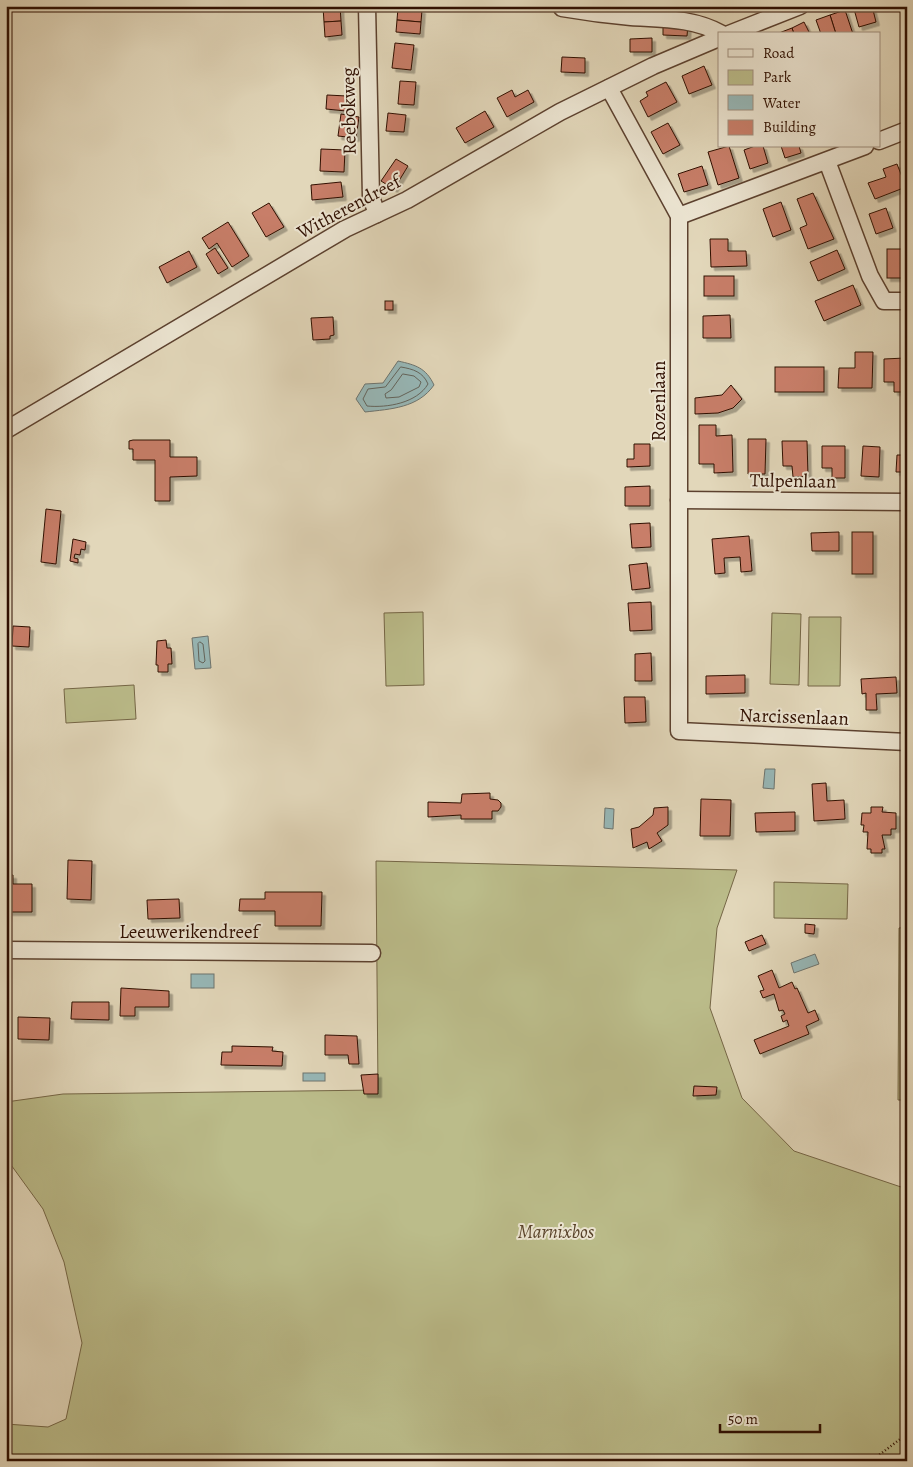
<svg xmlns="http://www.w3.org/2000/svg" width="913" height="1467" font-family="Alegreya,serif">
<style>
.green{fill:#bbbc8a;stroke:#756646}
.water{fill:#97b8b8;stroke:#6d746f}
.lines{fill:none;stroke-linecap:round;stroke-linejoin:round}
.shore{stroke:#63645c;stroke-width:1}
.building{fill:#c87e69;stroke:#2f0f01;filter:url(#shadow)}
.minor-casing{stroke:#5c412f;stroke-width:19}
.path{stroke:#2f0f01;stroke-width:2.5;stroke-dasharray:1 2.5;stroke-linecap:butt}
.minor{stroke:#ece5d2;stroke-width:16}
.labels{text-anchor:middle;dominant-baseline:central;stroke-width:4;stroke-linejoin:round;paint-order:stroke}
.street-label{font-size:19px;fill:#2f0f01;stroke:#ece5d2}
.park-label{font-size:19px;font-style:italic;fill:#59432a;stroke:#ece5d2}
</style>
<defs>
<filter id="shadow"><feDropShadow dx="3.5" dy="3.5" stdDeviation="0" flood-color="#0004"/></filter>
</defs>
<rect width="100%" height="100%" fill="#e2d7ba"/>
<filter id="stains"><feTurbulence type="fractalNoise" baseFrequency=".004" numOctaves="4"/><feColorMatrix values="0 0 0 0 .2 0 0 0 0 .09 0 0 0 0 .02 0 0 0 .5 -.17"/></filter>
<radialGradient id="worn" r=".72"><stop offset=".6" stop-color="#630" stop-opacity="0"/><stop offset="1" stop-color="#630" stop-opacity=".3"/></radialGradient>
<!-- green -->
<g class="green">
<polygon points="423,612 424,685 386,686 384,613"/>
<polygon points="772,613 801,614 799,685 770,684"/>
<polygon points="809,617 841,617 840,686 808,686"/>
<polygon points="134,685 136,719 66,723 64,689"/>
<polygon points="376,861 737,870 717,928 710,1008 742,1098 794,1151 907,1189 907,1461 6,1461 6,1424 48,1427 66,1419 82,1343 64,1262 43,1209 6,1158 6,1102 63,1094 378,1090"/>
<polygon points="774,882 848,884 847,919 774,918"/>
<polygon points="907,927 907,1100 898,1100 899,928"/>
</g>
<!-- water -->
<g class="water">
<path d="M398 361C416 365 426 368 434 385 418 408 391 409 365 412L356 399 365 384 383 383Z"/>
<polygon points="208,636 211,668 195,669 192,638"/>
<polygon points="765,769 775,769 774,789 763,788"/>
<polygon points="605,808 614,809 613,829 604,828"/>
<polygon points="815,954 819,964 794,973 791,963"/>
<rect x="191" y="974" width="23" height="14"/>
<rect x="303" y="1073" width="22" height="8"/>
</g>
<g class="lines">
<!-- shore -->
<g class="shore">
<path d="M401 367C413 369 423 372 428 384 417 403 387 408 367 406L363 399 368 389 385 387Z"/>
<polygon points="403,374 414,376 421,382 419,387 399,397 386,398 385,394 391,390"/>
<polygon points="200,642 203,644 205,661 203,663 199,661 198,644"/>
</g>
</g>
<!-- building -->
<g class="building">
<polygon points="340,6 341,21 324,22 323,7"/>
<polygon points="864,6 872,6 876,22 859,27 854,9"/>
<polygon points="398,8 422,10 421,22 397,20"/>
<polygon points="845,10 853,34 836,34 830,15"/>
<polygon points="830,15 836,34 821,34 816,20"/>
<polygon points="397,20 421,22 420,34 396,32"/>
<polygon points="341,21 342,35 325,37 324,22"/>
<polygon points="804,22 810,34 794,34 792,28"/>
<polygon points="663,24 688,25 687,36 663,35"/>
<polygon points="792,28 794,34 779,34 779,33"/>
<polygon points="652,38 652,52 630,52 630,39"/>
<polygon points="395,43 414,45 411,70 392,68"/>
<polygon points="562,57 585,58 585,73 561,72"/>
<polygon points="704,66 712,85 689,94 682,76"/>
<polygon points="400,81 416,82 414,105 398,104"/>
<polygon points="666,82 677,102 648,117 640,101 648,96 646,92"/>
<polygon points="512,90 515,97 528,90 534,102 507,117 497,98"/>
<polygon points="327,95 347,96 346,111 326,109"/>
<polygon points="485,111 494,127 465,143 456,128"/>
<polygon points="388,113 406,115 404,132 386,131"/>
<polygon points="341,114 359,117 356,138 338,136"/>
<polygon points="668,123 680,145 663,154 651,132"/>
<polygon points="729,146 739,178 718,185 708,152"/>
<polygon points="755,146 763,146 768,163 750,169 744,150"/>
<polygon points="781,146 799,146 801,153 785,158"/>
<polygon points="321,149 345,150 344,172 320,171"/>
<polygon points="396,159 408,166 394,189 381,181"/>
<polygon points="897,164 906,187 875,199 868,183 886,177 883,169"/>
<polygon points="702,166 708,185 684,192 678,174"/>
<polygon points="341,182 343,197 312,200 311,185"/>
<polygon points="813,193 834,239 808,249 800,228 807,225 797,199"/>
<polygon points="781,202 791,230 773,237 763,209"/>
<polygon points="269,203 284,227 266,237 252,213"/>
<polygon points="886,208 893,228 876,234 869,214"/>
<polygon points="228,222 249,256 232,267 217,243 209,249 202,238"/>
<polygon points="710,239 728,239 728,251 746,251 747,266 711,267"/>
<polygon points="215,248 228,268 218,274 206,254"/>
<rect x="887" y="249" width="20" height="29"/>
<polygon points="837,250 845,269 818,281 810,262"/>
<polygon points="189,251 197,267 167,283 159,267"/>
<rect x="704" y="276" width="30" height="20"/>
<polygon points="853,285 861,305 824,321 815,301"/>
<rect x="385" y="301" width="8" height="9"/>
<polygon points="730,315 731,338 703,338 703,316"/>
<polygon points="333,317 334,335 330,336 330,339 313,340 311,318"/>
<polygon points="855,352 873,352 872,388 838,388 839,368 855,368"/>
<polygon points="905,358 906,392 894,392 894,382 884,382 884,359"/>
<rect x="775" y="367" width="49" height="25"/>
<polygon points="731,385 742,399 733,408 718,413 695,414 695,398 722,395"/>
<polygon points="699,425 716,425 716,436 732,435 733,472 714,473 714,464 699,464"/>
<polygon points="748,439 766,439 765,474 748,474"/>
<polygon points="133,440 170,440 170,457 197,457 197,476 170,477 170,501 155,501 155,460 133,460 133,449 129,449 129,441"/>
<polygon points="782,441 807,441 808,476 793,477 792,466 783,466"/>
<polygon points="634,444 650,444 650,466 627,467 627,459 634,459"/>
<polygon points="822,446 845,446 845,478 832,478 832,468 822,468"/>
<polygon points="863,446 880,447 879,477 861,476"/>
<polygon points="897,455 907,455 907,472 896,472"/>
<polygon points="650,486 650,506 625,506 625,487"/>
<polygon points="46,509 61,511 56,564 41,562"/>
<polygon points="650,523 651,547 632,548 630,524"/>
<polygon points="839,532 839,551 812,551 811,533"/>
<rect x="852" y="532" width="21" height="42"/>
<polygon points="749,536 752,571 741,572 740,557 724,558 725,573 715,574 712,539"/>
<polygon points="73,539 86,542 85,550 81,549 80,555 75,554 74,558 78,559 78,563 70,561"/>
<polygon points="647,563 650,588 632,590 629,565"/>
<polygon points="651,602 652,630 630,631 628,603"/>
<polygon points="13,626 30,627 29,647 12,646"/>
<polygon points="166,640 167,648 171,648 172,664 168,664 168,672 158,672 158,665 156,665 157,641"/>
<polygon points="651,653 652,681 635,681 635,654"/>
<polygon points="745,675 745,693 706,694 706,676"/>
<polygon points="896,677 897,693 876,694 877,710 866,710 866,693 862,694 861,679"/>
<polygon points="624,697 645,697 646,722 625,723"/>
<polygon points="826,783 827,801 844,800 845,819 814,821 812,784"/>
<polygon points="490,793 490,799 498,800 501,803 501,807 498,811 492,811 492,819 461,819 461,815 428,817 428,802 461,803 462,794"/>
<polygon points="701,799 731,800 730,836 700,836"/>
<polygon points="668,807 668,825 657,833 662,841 649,849 647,842 633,848 631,829 639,827 653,815 654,808"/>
<polygon points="871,807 883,807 882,812 896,813 896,829 891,829 891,835 882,835 885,849 882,849 882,853 871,853 871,849 867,849 868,832 863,832 864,825 861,825 862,813 871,813"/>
<polygon points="795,812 795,831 756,832 755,813"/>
<polygon points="68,860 92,861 91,900 67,899"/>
<polygon points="6,875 13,875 13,884 32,884 32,912 6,912"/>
<polygon points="265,892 322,892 321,926 275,926 275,911 239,911 240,899 265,899"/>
<polygon points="179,899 180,918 148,919 147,900"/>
<polygon points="805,924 815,925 814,934 805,933"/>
<polygon points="762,935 766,944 749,951 745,942"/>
<polygon points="772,970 779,988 792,982 795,989 797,988 808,1013 815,1010 819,1020 806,1026 809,1034 760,1054 754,1040 789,1026 787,1020 783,1022 781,1016 785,1014 783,1010 779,1011 774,994 763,998 760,991 764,990 758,976"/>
<polygon points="121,988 169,991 169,1007 135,1007 135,1016 120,1016"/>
<polygon points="72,1002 109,1002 109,1020 71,1019"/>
<polygon points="18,1017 50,1018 49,1040 18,1039"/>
<polygon points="325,1035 357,1036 359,1064 349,1064 348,1055 325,1055"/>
<polygon points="232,1046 273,1047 272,1051 283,1052 282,1066 221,1065 222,1052 232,1052"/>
<polygon points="378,1074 378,1094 364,1094 361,1075"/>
<polygon points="694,1086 717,1087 716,1095 693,1096"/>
</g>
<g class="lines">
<!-- minor casing -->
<g class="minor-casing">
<g id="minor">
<polyline points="367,6 371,197 377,214"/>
<path d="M562 8C585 12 608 15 631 17 663 19 694 18 722 34"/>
<polyline points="729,34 800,6"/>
<polyline points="609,88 679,216 679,731 907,742"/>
<polyline points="879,141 907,130"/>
<polyline points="827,161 870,276 884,301 907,301"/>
<polyline points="679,216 865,146"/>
<polyline points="6,430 345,229 407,200 560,112 653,66 719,38"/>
<polyline points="679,500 907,502"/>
<polyline points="6,950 372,953"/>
</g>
</g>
<!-- path -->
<polyline class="path" points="871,1461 907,1434"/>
<!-- minor -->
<use href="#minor" class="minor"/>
</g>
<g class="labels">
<!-- street labels -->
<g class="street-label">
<text transform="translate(349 111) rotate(-91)">Reebokweg</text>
<text transform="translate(349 207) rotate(-28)">Witherendreef</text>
<text transform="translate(659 401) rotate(-90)">Rozenlaan</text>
<text transform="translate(793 481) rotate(1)">Tulpenlaan</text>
<text transform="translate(794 717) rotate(2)">Narcissenlaan</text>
<text x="189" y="932">Leeuwerikendreef</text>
</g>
<!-- park labels -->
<g class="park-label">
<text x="556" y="1232">Marnixbos</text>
</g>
</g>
<!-- margin -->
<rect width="913" height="1467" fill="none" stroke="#e2d7ba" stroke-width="25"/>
<rect x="8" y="8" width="898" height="1452" fill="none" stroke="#2f0f01" stroke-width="2.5"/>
<rect x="12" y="12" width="888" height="1442" fill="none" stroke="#2f0f01"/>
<!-- legend -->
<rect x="718" y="32" width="162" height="115" fill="#ece5d2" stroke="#a08f7e"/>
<rect x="728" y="49" width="25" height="8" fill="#ece5d2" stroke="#a08f7e"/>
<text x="763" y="58" font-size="15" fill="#2f0f01">Road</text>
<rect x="728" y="70" width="25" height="15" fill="#bbbc8a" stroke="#a08f7e"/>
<text x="763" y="82" font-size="15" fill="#2f0f01">Park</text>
<rect x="728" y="95" width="25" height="15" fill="#97b8b8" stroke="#a08f7e"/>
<text x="763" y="108" font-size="15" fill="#2f0f01">Water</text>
<rect x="728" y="120" width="25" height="15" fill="#c87e69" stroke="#a08f7e"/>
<text x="763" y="132" font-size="15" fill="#2f0f01">Building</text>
<!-- scale -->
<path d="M720 1424v8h100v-8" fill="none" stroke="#2f0f01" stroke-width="2.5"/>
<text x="728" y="1424" font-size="15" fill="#2f0f01" stroke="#ece5d2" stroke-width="4" paint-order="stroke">50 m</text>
<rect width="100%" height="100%" filter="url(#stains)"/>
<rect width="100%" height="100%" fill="url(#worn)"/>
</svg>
